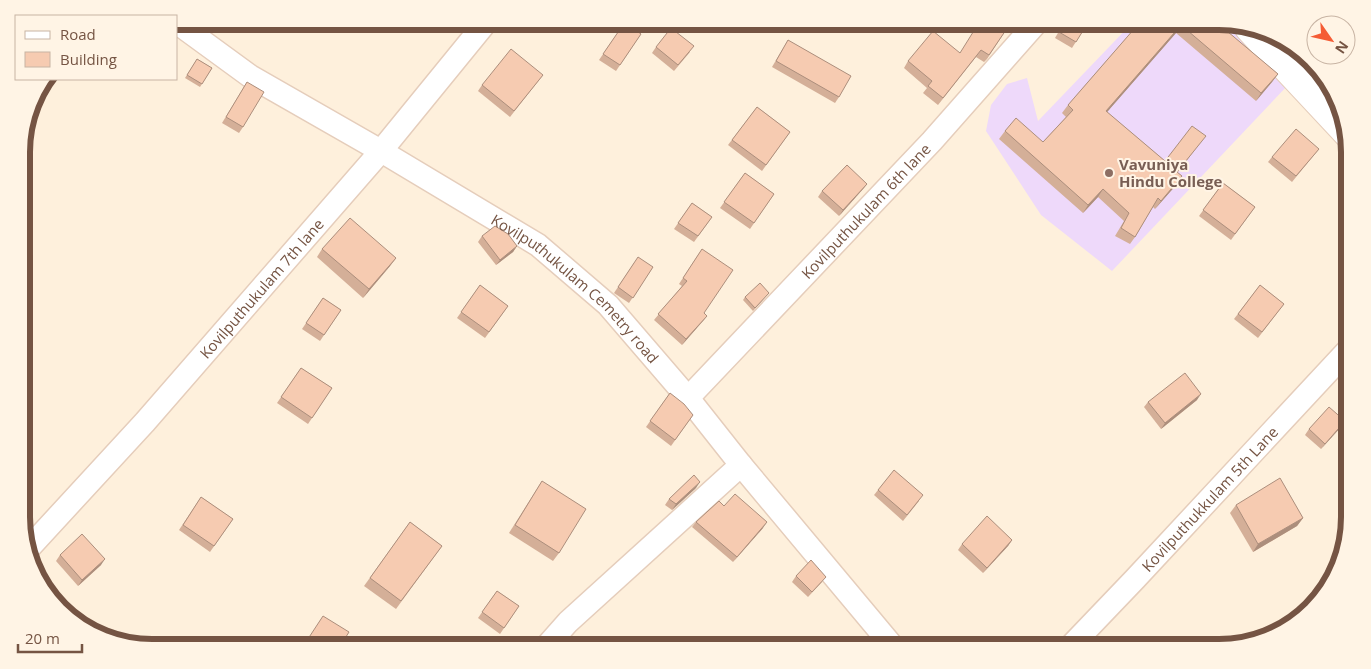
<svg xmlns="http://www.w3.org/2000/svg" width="1371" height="669" font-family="'Open Sans',sans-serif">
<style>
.education{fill:#eed9fa}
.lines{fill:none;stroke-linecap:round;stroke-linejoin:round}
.minor-casing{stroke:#e5cdbb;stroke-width:25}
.tertiary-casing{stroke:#e5cdbb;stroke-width:30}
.minor{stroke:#fff;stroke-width:22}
.tertiary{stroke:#fff;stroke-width:28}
.wall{fill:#d4af98}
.shaded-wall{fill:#ac8e7c}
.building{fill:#f6cbb1;stroke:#ac8e7c}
.education-dot{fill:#8d6e63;stroke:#fff4e5;stroke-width:2}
.labels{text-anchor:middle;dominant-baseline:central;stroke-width:4;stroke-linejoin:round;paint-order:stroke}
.education-label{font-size:15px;font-weight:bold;fill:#785e54;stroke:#fff4e5;text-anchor:start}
.street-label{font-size:15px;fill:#755443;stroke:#fff4e5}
.rim{fill:none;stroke:#755443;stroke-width:6}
</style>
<rect width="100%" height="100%" fill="#fef0dc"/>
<!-- education -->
<polygon class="education" points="1134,21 1219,21 1240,26 1289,84 1112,271 1041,215 986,131 991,105 1007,84 1027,78 1038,121"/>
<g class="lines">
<!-- minor casing -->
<g class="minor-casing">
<g id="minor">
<path id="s1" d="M176 22 250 76 381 151 538 245 608 305 688 398 741 465 894 648"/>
<path id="s2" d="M688 398 932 141 1038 21"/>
<path id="s3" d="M28 549 145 422 381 151 487 21"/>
<polyline points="545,648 568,622 741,465"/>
<path id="s4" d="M1069 648 1135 579 1349 349"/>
</g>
</g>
<!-- tertiary casing -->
<g class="tertiary-casing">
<polyline id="tertiary" points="1249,28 1348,134"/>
</g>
<!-- minor -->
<use href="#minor" class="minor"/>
<!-- tertiary -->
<use href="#tertiary" class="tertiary"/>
</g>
<!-- wall -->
<g class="wall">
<polygon points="562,21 583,21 576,31"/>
<polygon points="1012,21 987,59 984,62 976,57 938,105 923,93 927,88 904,68 908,61 959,53"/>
<polygon points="1065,21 1089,21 1072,48 1055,38"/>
<polygon points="1141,21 1215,21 1278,74 1272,82 1256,101 1176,33 1107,112 1165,161 1200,143 1178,172 1177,184 1155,209 1153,207 1135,237 1130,244 1115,236 1124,221 1098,197 1083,213 999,139 1005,131 1043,142 1066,117 1062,113 1068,105"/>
<polygon points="625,22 641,34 616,71 599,60"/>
<polygon points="788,40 839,97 835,103 772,67"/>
<polygon points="656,47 690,52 674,71 652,53"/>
<polygon points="197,59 212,68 200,87 185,78"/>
<polygon points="543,75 510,117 478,91 482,85"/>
<polygon points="247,82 243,127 239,133 222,123"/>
<polygon points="757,107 790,132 762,171 728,145"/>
<polygon points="1319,149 1292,182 1268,162 1272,157"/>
<polygon points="745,173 774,194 750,229 720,208"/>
<polygon points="1223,183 1255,207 1231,240 1199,216"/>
<polygon points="867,184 863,189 839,216 818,197 822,191"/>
<polygon points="692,203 712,217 694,242 674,229"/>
<polygon points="482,236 517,246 513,252 496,265 478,242"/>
<polygon points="322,249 396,258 390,266 363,298 317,257"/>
<polygon points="702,249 704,313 707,316 682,345 654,320 682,286 679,284"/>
<polygon points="634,263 653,267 629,303 614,293"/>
<polygon points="480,285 508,306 485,338 457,318"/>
<polygon points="1260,285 1284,304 1258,338 1234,319"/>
<polygon points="769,293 753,311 743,300 745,297"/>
<polygon points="323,298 341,310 320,341 302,329"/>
<polygon points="301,368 332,388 308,424 277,403"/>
<polygon points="670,393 693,415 671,446 646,427"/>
<polygon points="1197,400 1161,429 1144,407 1148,402"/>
<polygon points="1341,427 1321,449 1305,435 1309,429"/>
<polygon points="542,481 559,553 553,561 509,533"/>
<polygon points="696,488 672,510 665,505 669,499"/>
<polygon points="878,490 919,501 903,521 874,495"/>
<polygon points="201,497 233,519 210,552 179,530"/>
<polygon points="1236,505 1303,518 1297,526 1253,552 1230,513"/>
<polygon points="724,506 763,528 733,562 692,527 696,522"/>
<polygon points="410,522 442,546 396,609 364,586"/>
<polygon points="1012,540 1008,546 983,573 958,550 962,544"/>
<polygon points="60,555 101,565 78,586 56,561"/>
<polygon points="796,576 822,582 808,597 792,582"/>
<polygon points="497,591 519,606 500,634 478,618"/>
</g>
<!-- shaded-wall -->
<g class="shaded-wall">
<polygon points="1181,25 1176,33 1101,119 1106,111"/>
<polygon points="1278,74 1272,82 1256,101 1261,93"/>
<polygon points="1182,176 1177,184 1155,209 1161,201"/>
<polygon points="867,184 863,189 839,216 843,210"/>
<polygon points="1103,189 1098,197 1083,213 1088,205"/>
<polygon points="517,246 513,252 496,265 500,260"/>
<polygon points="396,258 390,266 363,298 369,289"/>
<polygon points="707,316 703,321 682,345 686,339"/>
<polygon points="1201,394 1197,400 1161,429 1165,423"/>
<polygon points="1345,421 1341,427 1321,449 1325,444"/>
<polygon points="700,482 696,488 672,510 676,504"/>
<polygon points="1303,518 1297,526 1253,552 1258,544"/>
<polygon points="767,522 763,528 733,562 737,557"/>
<polygon points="1012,540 1008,546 983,573 987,568"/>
<polygon points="105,559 101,565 78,586 82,580"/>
</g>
<!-- building -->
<g class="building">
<polygon points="574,21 583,21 580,26"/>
<polygon points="980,21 1012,21 989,55 981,50 943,98 928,86 932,81 908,61 933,31 960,53"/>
<polygon points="1066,21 1089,21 1076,42 1059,32"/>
<polygon points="1141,21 1215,21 1278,74 1261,93 1181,25 1106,111 1165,161 1192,126 1206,136 1177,172 1182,176 1161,201 1158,198 1135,237 1121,228 1129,213 1103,189 1088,205 1005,131 1016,118 1043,142 1073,110 1068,105"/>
<polygon points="625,22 641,34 620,65 603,54"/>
<polygon points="671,28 694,46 678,65 656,47"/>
<polygon points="788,40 851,76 839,97 776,61"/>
<polygon points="511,49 543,75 514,111 482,85"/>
<polygon points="197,59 212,68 202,84 187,75"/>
<polygon points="247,82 264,92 243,127 226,117"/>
<polygon points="757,107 790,132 766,165 732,140"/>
<polygon points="1296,129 1319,149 1296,176 1272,157"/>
<polygon points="847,165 867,184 843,210 822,191"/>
<polygon points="745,173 774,194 754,223 724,202"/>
<polygon points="1223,183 1255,207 1235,234 1203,210"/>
<polygon points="692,203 712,217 698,236 678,223"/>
<polygon points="350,218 396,258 369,289 322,249"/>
<polygon points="495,226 508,234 517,246 500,260 482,236"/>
<polygon points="702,249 733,270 704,313 707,316 686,339 658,314 687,281 683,278"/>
<polygon points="638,257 653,267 633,298 618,287"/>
<polygon points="760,283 769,293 755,308 745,297"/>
<polygon points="480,285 508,306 489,332 461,312"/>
<polygon points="1260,285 1284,304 1262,332 1238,314"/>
<polygon points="323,298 341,310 324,335 306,323"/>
<polygon points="301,368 332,388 312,418 281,397"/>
<polygon points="1185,373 1201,394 1165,423 1148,402"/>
<polygon points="670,393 684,404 693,415 675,440 650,421"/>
<polygon points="1329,407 1345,421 1325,444 1309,429"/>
<polygon points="894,470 923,495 907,515 878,490"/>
<polygon points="694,475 700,482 676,504 669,499"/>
<polygon points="1280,478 1303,518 1258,544 1236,505"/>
<polygon points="22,481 30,486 22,497"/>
<polygon points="542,481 586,509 559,553 515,525"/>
<polygon points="735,494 767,522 737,557 696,522 719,501 724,506"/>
<polygon points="201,497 233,519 214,546 183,525"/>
<polygon points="987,516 1012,540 987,568 962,544"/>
<polygon points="410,522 442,546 401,601 370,578"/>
<polygon points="82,534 105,559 82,580 60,555"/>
<polygon points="811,560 826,577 812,592 796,576"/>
<polygon points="497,591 519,606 504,628 482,612"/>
<polygon points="323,616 349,632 339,648 302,648"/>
</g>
<!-- markers -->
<circle class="education-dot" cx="1109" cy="173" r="5"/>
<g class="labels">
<!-- education labels -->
<g class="education-label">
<text x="1119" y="164">Vavuniya<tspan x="1119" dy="17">Hindu College</tspan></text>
</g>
<!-- street labels -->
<g class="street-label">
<text stroke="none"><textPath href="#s2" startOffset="258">Kovilputhukulam 6th lane</textPath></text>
<text stroke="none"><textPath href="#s3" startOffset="350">Kovilputhukulam 7th lane</textPath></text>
<text stroke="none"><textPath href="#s1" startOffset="482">Kovilputhukulam Cemetry road</textPath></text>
<text stroke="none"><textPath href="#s4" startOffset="205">Kovilputhukkulam 5th Lane</textPath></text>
</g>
</g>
<!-- crop -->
<path d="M0 0H1371V669H0ZM152 30H1219A122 122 0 0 1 1341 152V517A122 122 0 0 1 1219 639H152A122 122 0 0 1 30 517V152A122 122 0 0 1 152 30Z" fill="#fff4e5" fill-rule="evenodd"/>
<path class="rim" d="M152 30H1219A122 122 0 0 1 1341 152V517A122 122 0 0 1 1219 639H152A122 122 0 0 1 30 517V152A122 122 0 0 1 152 30Z"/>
<!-- legend -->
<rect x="15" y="15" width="162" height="65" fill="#fff4e5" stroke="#c8b4a4"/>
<rect x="25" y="31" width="25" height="8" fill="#ffffff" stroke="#c8b4a4"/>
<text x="60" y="40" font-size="15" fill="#755443">Road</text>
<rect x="25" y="52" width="25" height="15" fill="#f6cbb1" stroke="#c8b4a4"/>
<text x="60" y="65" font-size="15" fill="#755443">Building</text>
<!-- north arrow -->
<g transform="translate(1331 40) rotate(124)"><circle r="24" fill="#fff4e5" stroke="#c8b4a4"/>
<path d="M0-4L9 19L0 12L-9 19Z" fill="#f55c35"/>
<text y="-8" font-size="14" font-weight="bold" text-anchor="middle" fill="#755443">N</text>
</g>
<!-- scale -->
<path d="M18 644v8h64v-8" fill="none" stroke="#755443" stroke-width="2.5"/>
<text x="25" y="644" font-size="15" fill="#755443" stroke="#fff4e5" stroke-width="4" paint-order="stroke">20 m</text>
</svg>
